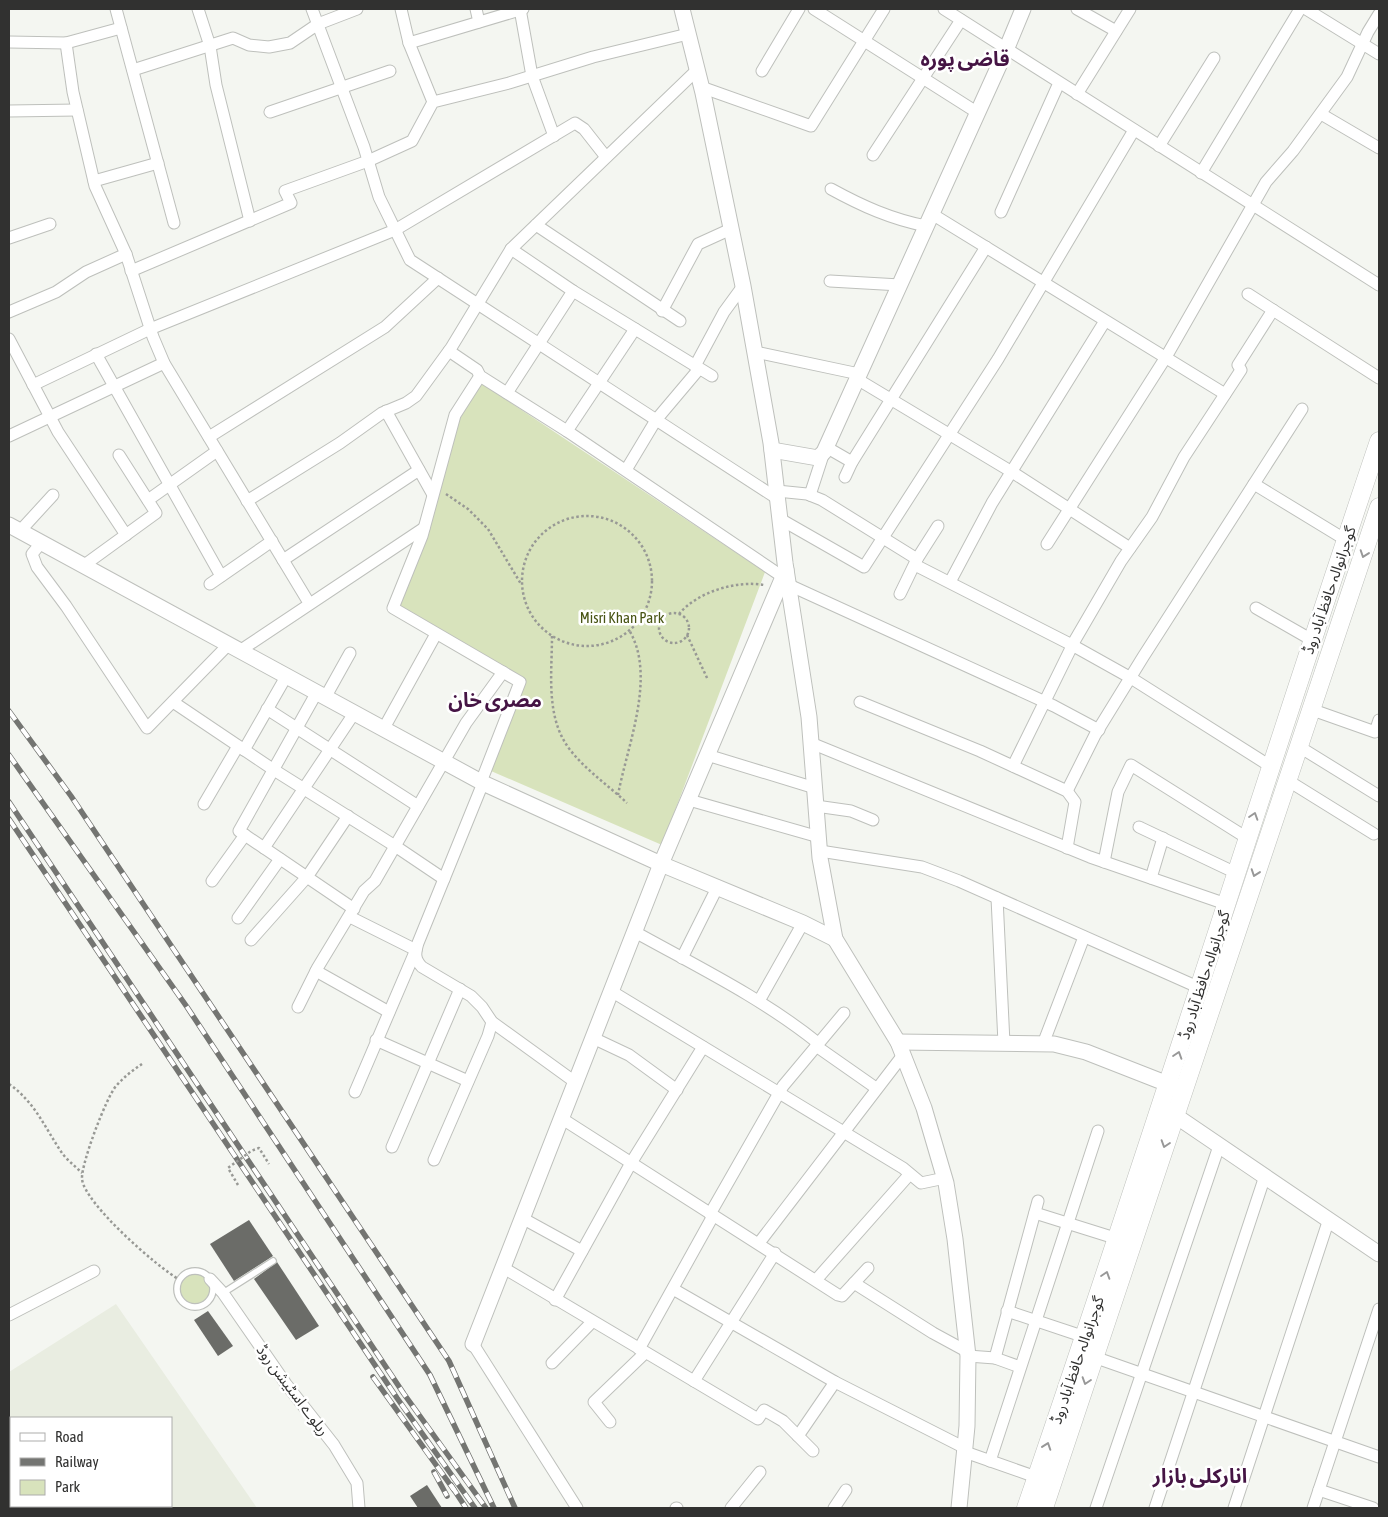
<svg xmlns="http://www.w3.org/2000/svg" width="1388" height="1517" font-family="'Asap Condensed','Noto Sans Arabic',sans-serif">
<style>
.built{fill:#e9ede1}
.green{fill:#d8e3bc}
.building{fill:#6b6c68}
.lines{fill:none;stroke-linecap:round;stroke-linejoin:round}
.lane-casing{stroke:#bec0bc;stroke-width:8}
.street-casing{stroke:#bec0bc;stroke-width:13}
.secondary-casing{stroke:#bec0bc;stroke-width:17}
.primary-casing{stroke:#bec0bc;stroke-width:19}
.path{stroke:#989995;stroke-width:2.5;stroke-dasharray:2.5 2.5;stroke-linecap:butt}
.lane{stroke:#fff;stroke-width:5.5}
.street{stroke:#fff;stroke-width:11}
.secondary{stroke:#fff;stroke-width:15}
.primary{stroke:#fff;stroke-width:18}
.rail-casing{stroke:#747572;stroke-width:5.5}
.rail{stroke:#fff;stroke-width:4;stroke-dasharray:11;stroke-linecap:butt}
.path-bridge{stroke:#989995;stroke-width:2.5;stroke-dasharray:2.5 2.5;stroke-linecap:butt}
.oneway{stroke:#989898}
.labels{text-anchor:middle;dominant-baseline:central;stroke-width:5;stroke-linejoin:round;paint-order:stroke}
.street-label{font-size:15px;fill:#313130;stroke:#fff}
.park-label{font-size:15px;fill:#485414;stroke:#fff}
.district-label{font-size:20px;font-weight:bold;fill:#451444;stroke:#fff}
</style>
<rect width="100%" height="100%" fill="#f4f6f1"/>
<!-- built -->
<polygon class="built" points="116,1304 257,1508 26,1508 23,1506 171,1506 171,1418 11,1418 11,1495 9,1492 9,1372"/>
<!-- green -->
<g class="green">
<polygon points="481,383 765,572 662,845 491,771 524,681 398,605 456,425"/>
<circle cx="195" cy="1289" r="15"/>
</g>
<!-- building -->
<g class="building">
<polygon points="249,1220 273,1256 234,1281 210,1244"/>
<polygon points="277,1262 319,1326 296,1340 254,1279"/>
<polygon points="208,1311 233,1346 218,1356 194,1320"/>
<polygon points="427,1485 442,1508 418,1508 410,1496"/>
</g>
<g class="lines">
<!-- lane casing -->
<g class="lane-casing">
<g id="lane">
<circle cx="195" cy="1289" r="18"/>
<polyline points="223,1293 273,1261"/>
</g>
</g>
<!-- street casing -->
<g class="street-casing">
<g id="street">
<polyline points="116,9 174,223"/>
<polyline points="198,9 210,46 216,85 250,221"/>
<polyline points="312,9 364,147 379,197 410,260 778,499"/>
<polyline points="401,9 409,43 433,102"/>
<polyline points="476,9 479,22"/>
<polyline points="520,9 532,76 554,136"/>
<polyline points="814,9 978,113"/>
<polyline points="944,9 1379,285"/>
<polyline points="1077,9 1116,31"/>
<polyline points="1306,9 1379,54"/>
<polyline points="9,42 66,43 121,28"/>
<polyline points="66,43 73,92 95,186 126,254 153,337 164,363 309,603"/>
<polyline points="409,43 523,9"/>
<polyline points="133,70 233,38 249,45 269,47 290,43 318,24 357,9"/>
<polyline points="762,71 799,9"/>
<polyline points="701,87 811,126 884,9"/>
<polyline points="1077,94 1130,9"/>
<polyline points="9,111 77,110"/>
<polyline points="270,112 390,71"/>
<polyline points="1321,114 1379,148"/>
<polyline points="1159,146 1214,58"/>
<polyline points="873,155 961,20"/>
<polyline points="1201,173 1300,9"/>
<polyline points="94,181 158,163"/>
<path d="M831 189C862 206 891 219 926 226"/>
<polyline points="1001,212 1059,83"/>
<polyline points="932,214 1225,394"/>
<polyline points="536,225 680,321"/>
<polyline points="9,238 50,224"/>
<polyline points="511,249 573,291 712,376"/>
<polyline points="131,271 291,203 285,191 368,161 412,141 433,102 509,83 593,57 688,34"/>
<polyline points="830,281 900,285"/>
<polyline points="1248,294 1379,378"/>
<polyline points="662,311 698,244 731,229"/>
<polyline points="9,312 56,292 86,272 126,254"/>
<polyline points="9,339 58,432 126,535"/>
<polyline points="449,351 477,370 480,376 567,431 783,577"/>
<polyline points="755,352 859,374"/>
<polyline points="96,354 221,576"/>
<polyline points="695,366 724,312 743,286"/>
<polyline points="480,376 455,415 422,536 393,608 520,682 481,782"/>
<polyline points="857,379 1012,472 1130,548"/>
<polyline points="33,385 150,329 395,230 575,123 584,129 606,157"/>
<polyline points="507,393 573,291"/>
<polyline points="386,411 432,493"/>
<polyline points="567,431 635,329"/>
<polyline points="9,436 164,363"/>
<polyline points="209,437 385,327 438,278"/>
<polyline points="826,447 852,462"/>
<polyline points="626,470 656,420 699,369"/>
<polyline points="845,477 852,462 986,247"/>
<polyline points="1254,484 1346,540"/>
<polyline points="777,491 807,494 822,500 917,559"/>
<polyline points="810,495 824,452"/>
<polyline points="148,500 217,451"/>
<polyline points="247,501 340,443 382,413 406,403 416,396 451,348 511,249 697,70"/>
<polyline points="780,519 864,567 998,359 1134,130"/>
<polyline points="20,531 53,495"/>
<polyline points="41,543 32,554 37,567 66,606 147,728 229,644"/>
<polyline points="1047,544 1166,357 1266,182 1293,151 1347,77 1368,32 1379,14"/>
<polyline points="283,560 419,470"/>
<polyline points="915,565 1072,645 1131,678 1270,766"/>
<polyline points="83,566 156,513 119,455"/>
<polyline points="950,582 992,503 1105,321"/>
<polyline points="210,584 272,541"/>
<polyline points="789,585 1054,706 1099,730"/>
<polyline points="900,594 917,559 938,526"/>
<polyline points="1256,608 1312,640"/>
<polyline points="241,650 424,528"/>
<polyline points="317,692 239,831 354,909"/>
<polyline points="326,696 350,653"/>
<polyline points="173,702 274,770 395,846 444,879"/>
<polyline points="860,702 980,751 1067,791 1075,802 1067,848"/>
<polyline points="267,709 418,806"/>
<polyline points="1310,709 1375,732 1379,720"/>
<polyline points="384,728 436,634"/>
<polyline points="811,743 1090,857 1226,904"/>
<polyline points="1298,746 1379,796"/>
<polyline points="244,750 287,675"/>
<polyline points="707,755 815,788"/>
<polyline points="1013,766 1075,640 1121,561 1152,517 1184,457 1241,370 1238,365 1273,310"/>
<polyline points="1287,780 1374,834"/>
<path d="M483 783 418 943C415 953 414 959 422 967L471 996 482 1007 492 1022 575 1082"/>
<polyline points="1067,791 1095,735 1143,657 1302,409"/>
<polyline points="689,800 819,837"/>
<polyline points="204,804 238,746"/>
<polyline points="816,806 851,811 873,820"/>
<polyline points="1139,827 1236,873"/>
<polyline points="264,848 355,712"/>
<polyline points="820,851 922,867 959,881 1200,988"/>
<polyline points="1104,862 1118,792 1131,765 1247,838"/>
<polyline points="1151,878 1163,838"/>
<polyline points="212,881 245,835"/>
<polyline points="997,898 1004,1043"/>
<polyline points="350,917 416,950"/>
<polyline points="238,918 280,859"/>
<path d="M635 932C698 967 762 998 818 1043"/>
<polyline points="251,940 307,877 348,816"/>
<polyline points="682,958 718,886"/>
<polyline points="316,971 389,1012"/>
<polyline points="611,991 903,1168 921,1183 945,1178"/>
<polyline points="759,1001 803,923"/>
<polyline points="298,1007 318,967 364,891 375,881 466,723 503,672"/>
<polyline points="593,1038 629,1055 677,1090"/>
<polyline points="376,1040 468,1081"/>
<polyline points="1043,1044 1084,937"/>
<polyline points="816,1046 876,1088"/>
<polyline points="355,1092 415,952"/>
<polyline points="561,1118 838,1295 842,1296 868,1268"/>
<polyline points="392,1147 460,989"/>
<polyline points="434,1160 488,1036 492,1022"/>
<polyline points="1035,1213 1118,1239"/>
<polyline points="710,1214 783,1086 844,1013"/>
<polyline points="522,1218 582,1251"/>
<polyline points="759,1243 903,1055"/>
<polyline points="502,1267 758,1419 764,1410 783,1421 813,1451"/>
<polyline points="210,1279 223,1293 286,1384 334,1445 357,1483 359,1508"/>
<polyline points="816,1280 909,1175"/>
<polyline points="854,1283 933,1333 968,1352"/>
<polyline points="673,1289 835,1382 965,1448"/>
<polyline points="555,1300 631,1163 703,1047"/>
<polyline points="1007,1311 1085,1337"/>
<polyline points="9,1315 94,1271"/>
<polyline points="473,1344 577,1508"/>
<polyline points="639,1349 713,1216"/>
<polyline points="968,1356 995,1358 1020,1367"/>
<polyline points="1094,1357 1379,1457"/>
<polyline points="995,1358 1038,1201"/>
<polyline points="552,1363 592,1322"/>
<polyline points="694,1381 775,1253"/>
<polyline points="610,1422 594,1402 645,1353"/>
<polyline points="798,1436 835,1382"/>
<polyline points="965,1452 1036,1477"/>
<polyline points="990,1461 1098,1131"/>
<polyline points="1319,1490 1373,1508"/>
<polyline points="676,1508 677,1508"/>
<polyline points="731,1508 760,1472"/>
<polyline points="834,1508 846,1490"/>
<polyline points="1096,1508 1219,1146"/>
<polyline points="1155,1508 1265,1176"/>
<polyline points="1234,1508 1329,1219"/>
<polyline points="1313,1508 1379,1309"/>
</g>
</g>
<!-- secondary casing -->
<g class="secondary-casing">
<g id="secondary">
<polyline points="682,9 703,93 743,286 771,443 785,563 809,717 820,858 835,939 898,1042 924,1108 946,1183 955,1239 968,1356 967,1426 959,1508"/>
<polyline points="772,450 818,458 824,452 1006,50 1023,9"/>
<polyline points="9,525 483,783 661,864 803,923 835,939"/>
<polyline points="898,1042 1054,1044 1086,1052 1178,1088"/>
<polyline points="1167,1110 1379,1254"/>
<polyline points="473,1344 661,864 786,570"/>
</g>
</g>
<!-- primary casing -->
<g class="primary-casing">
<g id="primary">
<path d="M1026 1508C1148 1154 1259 796 1379 441"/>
<polyline points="1044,1508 1379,507"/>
</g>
</g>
<!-- path -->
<g class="path">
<polyline points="446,494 468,509 488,529 521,584"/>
<circle cx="587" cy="581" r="65"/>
<circle cx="674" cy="628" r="15"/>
<path d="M679 614C697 592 737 580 764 585"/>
<polyline points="643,615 663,619"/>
<polyline points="687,635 708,680"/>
<path d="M552 636C552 674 545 719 571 751 587 771 609 786 627 803"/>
<path d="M618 795C627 746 657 676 629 630"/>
<path d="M142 1064C133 1070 124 1077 116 1086 106 1098 81 1164 82 1179 84 1203 158 1268 180 1280"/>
<path d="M9 1084C35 1102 45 1128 62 1153 67 1160 75 1166 82 1173"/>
</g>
<!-- lane -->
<use href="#lane" class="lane"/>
<!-- street -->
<use href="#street" class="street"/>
<!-- secondary -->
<use href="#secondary" class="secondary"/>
<!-- primary -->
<use href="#primary" class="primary"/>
<!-- rail casing -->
<g class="rail-casing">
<g id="rail">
<polyline points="9,711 71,796 449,1361 515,1508"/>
<polyline points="9,755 187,1007 430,1375 494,1508"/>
<polyline points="9,802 404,1394 486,1508"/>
<polyline points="9,819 397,1398 475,1508"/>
<polyline points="373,1377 454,1490"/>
<polyline points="434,1472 447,1496"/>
<polyline points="451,1485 466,1508"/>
</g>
</g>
<!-- rail -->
<use href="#rail" class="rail"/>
<!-- path-bridge -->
<polyline class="path-bridge" points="238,1185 228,1168 251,1151 259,1148 269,1164"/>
</g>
<!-- one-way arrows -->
<defs><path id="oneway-chevron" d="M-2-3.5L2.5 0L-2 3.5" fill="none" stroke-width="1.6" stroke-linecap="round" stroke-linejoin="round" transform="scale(1.25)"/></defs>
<g class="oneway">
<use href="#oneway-chevron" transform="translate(1364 554) rotate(109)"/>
<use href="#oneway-chevron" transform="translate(1254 816) rotate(-72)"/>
<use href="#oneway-chevron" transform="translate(1255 873) rotate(109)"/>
<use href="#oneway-chevron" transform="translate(1178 1055) rotate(-72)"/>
<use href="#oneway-chevron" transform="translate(1165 1144) rotate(108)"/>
<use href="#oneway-chevron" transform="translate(1106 1275) rotate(-72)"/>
<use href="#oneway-chevron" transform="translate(1086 1381) rotate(108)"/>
<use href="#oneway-chevron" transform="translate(1047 1446) rotate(-71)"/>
</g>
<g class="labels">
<!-- street labels -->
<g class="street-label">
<text transform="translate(1329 590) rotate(-71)">گوجرانوالہ حافظ آباد روڈ</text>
<text transform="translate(1204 975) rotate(-72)">گوجرانوالہ حافظ آباد روڈ</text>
<text transform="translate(1077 1360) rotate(-71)">گوجرانوالہ حافظ آباد روڈ</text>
<text transform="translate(293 1390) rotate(53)">ریلوے اسٹیشن روڈ</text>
</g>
<!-- park labels -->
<g class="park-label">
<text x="622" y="617">Misri Khan Park</text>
</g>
<!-- district labels -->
<g class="district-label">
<text x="965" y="58">قاضی پورہ</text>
<text x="495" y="699">مصری خان</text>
<text x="1200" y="1475">انارکلی بازار</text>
</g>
</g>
<!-- border -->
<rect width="1388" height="1517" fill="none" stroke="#313130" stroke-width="20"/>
<!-- legend -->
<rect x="10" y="1417" width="162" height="90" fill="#ffffff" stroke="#adadac"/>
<rect x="20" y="1433" width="25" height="8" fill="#ffffff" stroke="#adadac"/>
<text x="55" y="1442" font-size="15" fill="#313130">Road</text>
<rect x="20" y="1458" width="25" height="8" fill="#747572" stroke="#adadac"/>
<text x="55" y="1467" font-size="15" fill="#313130">Railway</text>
<rect x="20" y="1480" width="25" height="15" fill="#d8e3bc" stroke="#adadac"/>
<text x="55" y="1492" font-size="15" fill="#313130">Park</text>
</svg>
